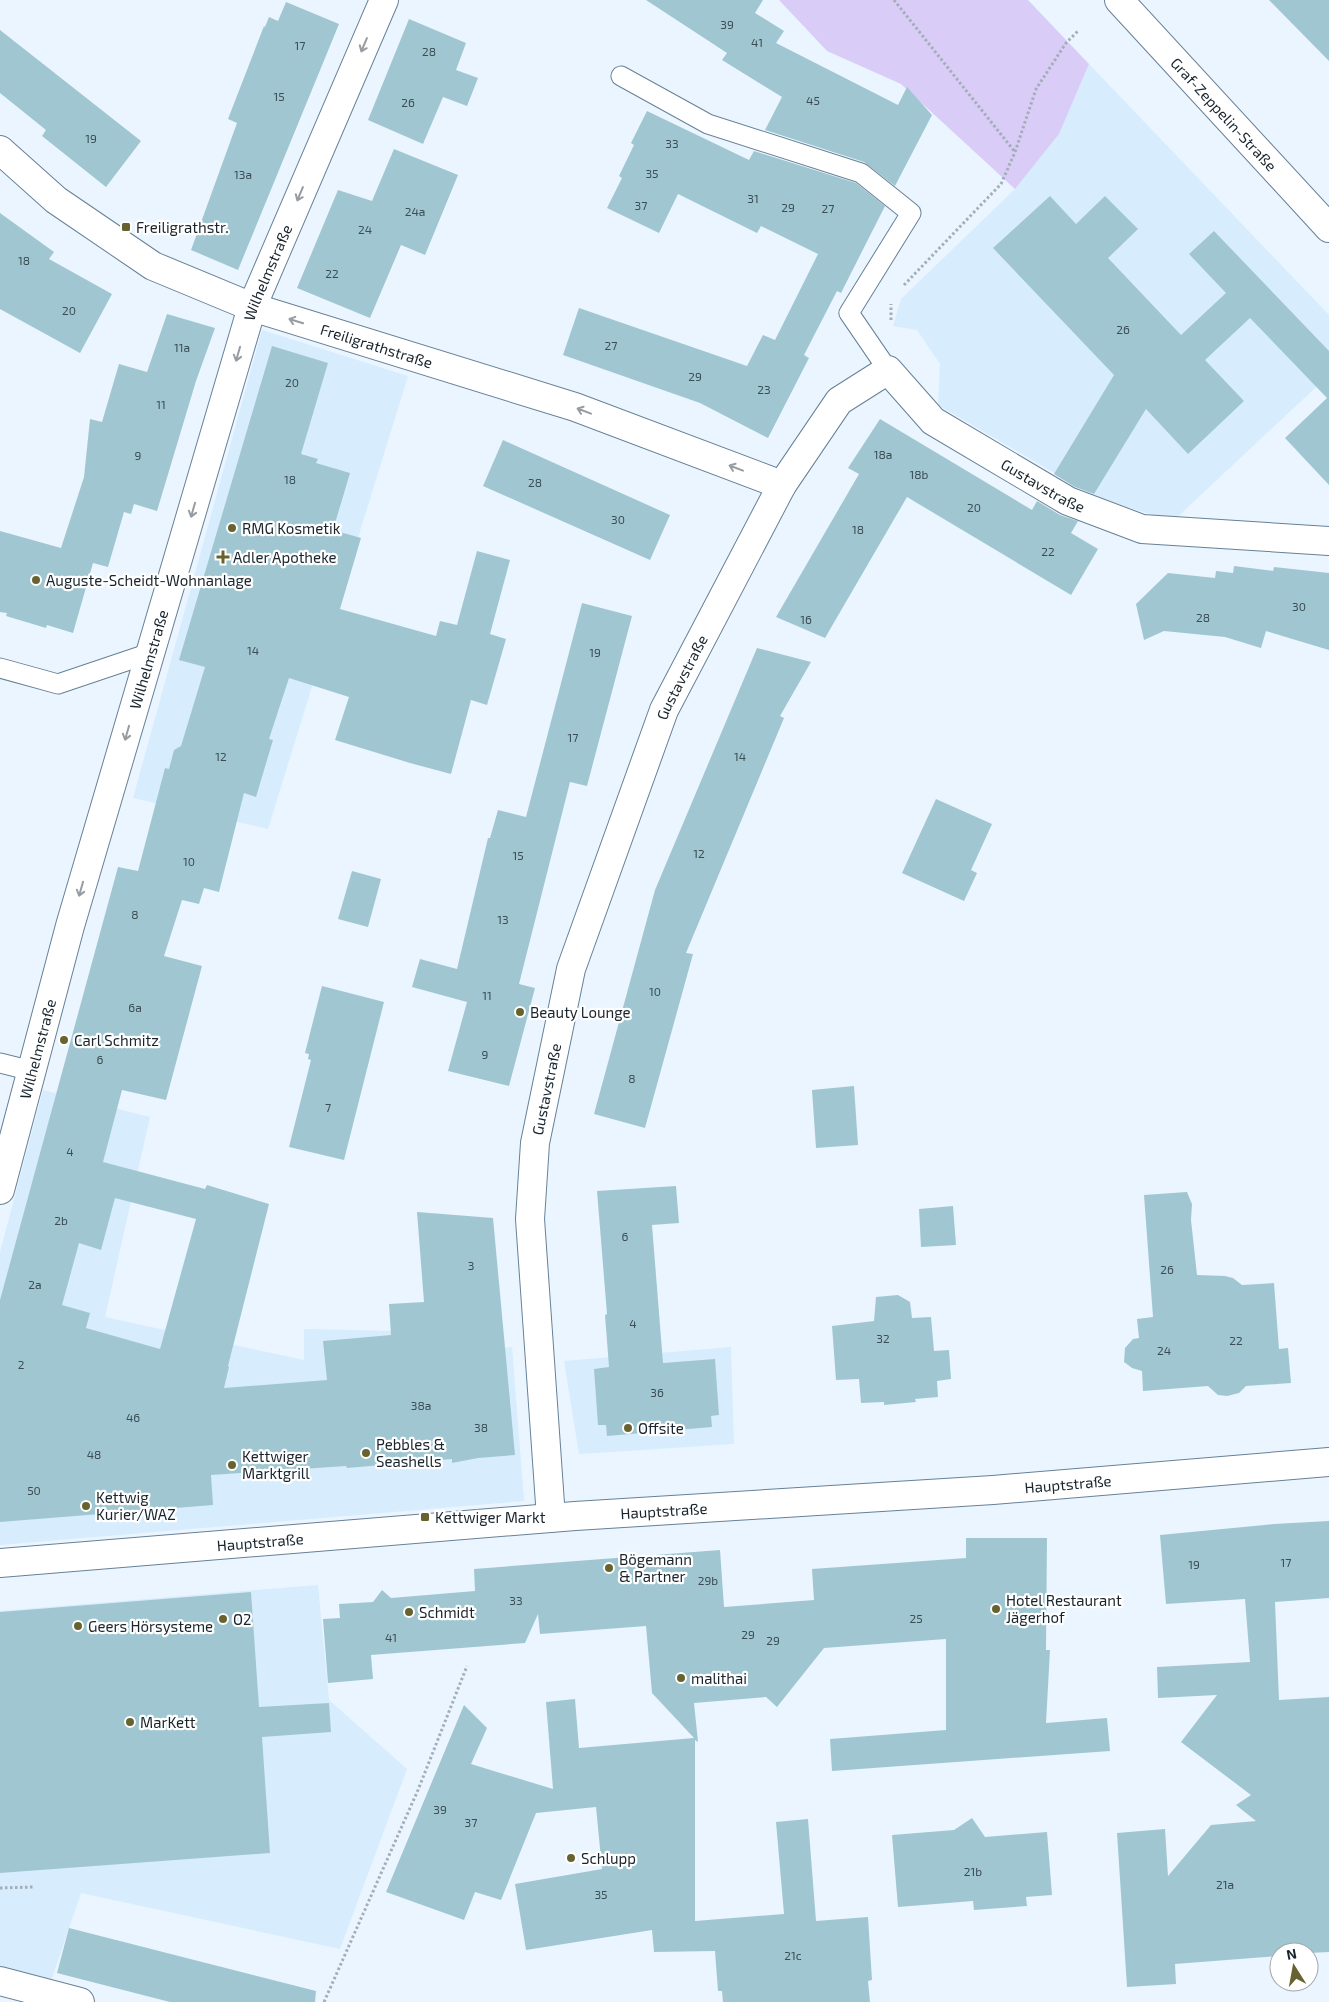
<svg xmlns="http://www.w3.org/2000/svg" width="1329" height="2002" font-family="'Exo 2',sans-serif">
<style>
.built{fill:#d7ecfd}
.green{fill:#d9ccf7}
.building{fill:#a0c7d1;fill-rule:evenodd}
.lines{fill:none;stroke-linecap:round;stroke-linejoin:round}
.lane-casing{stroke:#678196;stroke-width:21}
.street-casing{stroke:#678196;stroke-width:30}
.secondary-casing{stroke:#678196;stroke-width:30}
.path{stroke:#a3aeb8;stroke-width:3;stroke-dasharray:2.5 2.5;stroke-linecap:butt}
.lane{stroke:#fff;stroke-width:19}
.street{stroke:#fff;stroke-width:28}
.secondary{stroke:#fff;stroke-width:28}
.oneway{stroke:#989ca0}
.poi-dot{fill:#676330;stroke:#fff;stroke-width:2}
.labels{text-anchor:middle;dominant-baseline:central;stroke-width:4.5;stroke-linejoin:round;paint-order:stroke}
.number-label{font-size:12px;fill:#3b4d55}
.street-label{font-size:15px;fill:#19242c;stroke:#fff}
.poi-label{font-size:15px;fill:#19242c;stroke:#fff;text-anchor:start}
</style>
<rect width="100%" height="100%" fill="#eaf5ff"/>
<!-- built -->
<g class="built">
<polygon points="1089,64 1329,315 1329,375 1173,521 1097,498 938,405 940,364 917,330 893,326 901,299 1015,189 1059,134"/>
<polygon points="262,330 408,376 268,829 133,798"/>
<polygon points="43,1090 150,1117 105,1317 304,1360 304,1329 448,1332 451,1354 512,1347 524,1501 0,1545 0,1252"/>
<polygon points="731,1347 734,1444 579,1454 564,1361"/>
<polygon points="318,1585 329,1700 407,1769 340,1949 81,1893 51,1981 0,1968 0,1611"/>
</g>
<!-- green -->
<polygon class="green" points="779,0 1028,0 1089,64 1059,134 1015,189 901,84 827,51"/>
<!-- building -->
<g class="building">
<polygon points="646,0 763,0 755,13 784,31 776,43 898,105 907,87 932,115 895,186 864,162 765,130 782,97 722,60 727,53"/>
<polygon points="1269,0 1329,0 1329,61"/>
<polygon points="286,2 339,24 238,270 191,250 237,123 228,119 264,26 265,27 269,17 278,21"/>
<polygon points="409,19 466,43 456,70 478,78 467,106 443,97 423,144 368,120"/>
<polygon points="0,30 141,141 106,187 42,136 46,130 0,93"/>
<polygon points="647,111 749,160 754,151 856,183 885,206 841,293 837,291 804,355 809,358 768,438 700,403 563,355 579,308 747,366 763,335 775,340 818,254 761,226 757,233 678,194 659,233 607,208 622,178 619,176 634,145 631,143"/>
<polygon points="394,149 458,175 425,255 401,245 370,318 297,288 338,190 372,201"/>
<polygon points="1050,196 1076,224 1105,196 1138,229 1108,258 1181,335 1226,293 1189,254 1214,231 1329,351 1329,485 1285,438 1327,398 1250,318 1205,360 1244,401 1188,454 1146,409 1094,494 1075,487 1054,474 1114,375 993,248"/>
<polygon points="0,213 54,252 49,259 112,294 80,353 0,309"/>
<polygon points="167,314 215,328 196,381 157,511 134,504 131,514 124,512 108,567 93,563 73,633 47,625 46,628 6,616 7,613 0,612 0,531 61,548 84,477 90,419 102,422 119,364 147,372"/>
<path d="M272 346 328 363 301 454 318 459 316 463 350 473 333 530 361 538 340 609 436 636 440 621 457 625 477 551 510 560 490 634 506 639 487 705 471 700 451 774 410 763 335 740 349 697 289 678 269 739 273 740 256 797 244 793 219 892 204 888 199 904 182 900 164 956 202 966 166 1100 122 1090 103 1162 205 1189 207 1185 269 1204 228 1366 229 1367 224 1388 327 1380 323 1341 391 1335 389 1304 424 1302 417 1212 493 1218 515 1455 478 1458 452 1463V1459L347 1468 346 1466 211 1475 213 1505 0 1522V1300L118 867 138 871 165 768 169 769 174 750 181 746 205 667 179 660ZM115 1198 196 1219 160 1349 86 1328 90 1313 62 1305 79 1243 101 1250Z"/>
<polygon points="880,419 1032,510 1037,501 1060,515 1078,521 1071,533 1098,549 1071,595 907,497 825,638 776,617 859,474 848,468"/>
<polygon points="503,440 670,515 650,560 483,486"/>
<polygon points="1234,566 1273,571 1274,567 1329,573 1329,650 1266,631 1261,648 1225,637 1164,631 1144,640 1136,604 1168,573 1215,578 1216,571 1233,573"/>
<polygon points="582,603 632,616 587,786 570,782 519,984 535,988 509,1086 448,1071 467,1002 412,987 420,959 457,969 488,838 490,838 498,810 526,817"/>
<polygon points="757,648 811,662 780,716 784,718 686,953 693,954 645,1128 594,1114 655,890"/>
<polygon points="936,799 992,824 971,870 977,873 964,901 902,873"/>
<polygon points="352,871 381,879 368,927 338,919"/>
<polygon points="322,986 384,1002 344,1160 289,1147 311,1060 308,1059 309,1054 305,1053"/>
<polygon points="854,1086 858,1145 816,1148 812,1090"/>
<polygon points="676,1186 679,1223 652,1225 663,1363 715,1359 719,1415 711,1416 712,1427 607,1436 606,1425 598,1425 594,1369 609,1367 605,1315 607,1314 597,1191"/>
<polygon points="1187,1192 1192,1204 1191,1220 1197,1275 1225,1276 1233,1278 1242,1285 1274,1283 1279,1349 1288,1348 1291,1383 1246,1386 1239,1393 1227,1396 1218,1395 1208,1386 1143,1391 1142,1371 1132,1368 1124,1362 1125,1348 1133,1339 1139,1338 1137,1319 1153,1317 1144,1195"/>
<polygon points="953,1206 956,1245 921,1247 919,1209"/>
<polygon points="898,1295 910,1302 912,1318 931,1317 934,1351 949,1350 951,1379 937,1381 938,1397 915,1399 916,1402 884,1405 884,1402 861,1403 859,1379 836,1380 832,1326 874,1321 876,1297"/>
<polygon points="1329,1521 1329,1598 1275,1602 1279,1700 1329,1697 1329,1952 1309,1953 1309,1952 1279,1952 1279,1956 1175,1964 1176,1984 1127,1987 1117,1833 1165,1829 1168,1876 1211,1825 1256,1821 1236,1805 1251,1795 1181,1742 1217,1695 1158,1698 1157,1667 1250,1662 1245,1599 1166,1604 1160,1535 1274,1524"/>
<polygon points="966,1538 1047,1538 1046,1650 1050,1650 1046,1723 1107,1718 1110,1751 832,1771 830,1739 946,1730 946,1639 824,1648 777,1707 766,1697 694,1703 698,1742 695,1740 695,1921 784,1914 776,1822 808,1819 816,1921 868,1917 872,1980 868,1981 870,2002 723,2002 722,1991 718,1991 715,1951 654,1952 652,1930 526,1950 515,1884 602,1869 596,1807 536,1813 501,1900 475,1892 464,1920 386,1892 464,1705 487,1728 471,1764 553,1789 546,1702 575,1699 579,1748 694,1738 652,1693 646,1626 540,1634 538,1614 525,1643 371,1655 373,1679 328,1683 323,1619 340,1618 339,1604 373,1602 382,1590 391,1598 475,1591 474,1569 720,1550 724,1607 814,1600 812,1569 966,1558"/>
<polygon points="251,1592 259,1707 329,1703 331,1732 262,1737 270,1853 0,1873 0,1612"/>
<polygon points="972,1818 985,1837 1047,1832 1052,1895 1026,1897 1027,1906 974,1910 973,1901 898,1907 892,1835 954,1830"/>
<polygon points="69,1928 316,1991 315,2002 170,2002 57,1973"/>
</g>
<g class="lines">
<!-- lane casing -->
<g class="lane-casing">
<g id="lane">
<polyline points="621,76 708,124 861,173 911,213 849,313 888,370"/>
<polyline points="0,668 58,684 150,653"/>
<polyline points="0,1063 32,1071"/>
</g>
</g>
<!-- street casing -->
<g class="street-casing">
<g id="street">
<path id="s1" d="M0 150 56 200 153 266 252 307 575 407 782 485"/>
<path id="s2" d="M0 1190 70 926 252 307 384 0"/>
<path id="s3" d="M551 1518 530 1219 535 1143 571 969 664 710 782 485 839 401 888 370 933 421 1068 501 1142 529 1329 541"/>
<path id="s4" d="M0 1563 575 1516 993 1490 1329 1462"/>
<polyline points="0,1981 80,2002"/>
</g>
</g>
<!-- secondary casing -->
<g class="secondary-casing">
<g id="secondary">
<path id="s5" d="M1119 0 1329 228"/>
</g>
</g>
<!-- path -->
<g class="path">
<polyline points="894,0 1015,152"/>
<polyline points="904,285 1001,184 1015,152 1036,89 1066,43 1079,30"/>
<polyline points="891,320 891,304"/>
<polyline points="0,1888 33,1887"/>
<polyline points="324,2002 418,1790 467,1666"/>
</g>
<!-- lane -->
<use href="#lane" class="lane"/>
<!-- street -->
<use href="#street" class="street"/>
<!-- secondary -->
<use href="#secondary" class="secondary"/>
</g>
<!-- one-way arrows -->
<defs><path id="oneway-shaft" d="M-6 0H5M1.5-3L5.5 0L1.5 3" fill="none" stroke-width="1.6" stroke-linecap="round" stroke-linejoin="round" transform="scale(1.25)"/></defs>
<g class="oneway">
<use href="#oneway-shaft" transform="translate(364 45) rotate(113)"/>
<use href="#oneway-shaft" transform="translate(300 194) rotate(113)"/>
<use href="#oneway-shaft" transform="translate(296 321) rotate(-163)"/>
<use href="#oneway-shaft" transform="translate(238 354) rotate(106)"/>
<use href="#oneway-shaft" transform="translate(584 411) rotate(-159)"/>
<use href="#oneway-shaft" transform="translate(736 468) rotate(-159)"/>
<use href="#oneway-shaft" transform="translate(193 510) rotate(106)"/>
<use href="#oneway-shaft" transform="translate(127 733) rotate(106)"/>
<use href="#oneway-shaft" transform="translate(81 889) rotate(106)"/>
</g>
<!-- markers -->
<g class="poi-dot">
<rect x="121" y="222" width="10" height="10" rx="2.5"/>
<circle cx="232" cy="528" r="5"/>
<path d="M220.5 549.5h5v5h5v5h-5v5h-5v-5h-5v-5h5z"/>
<circle cx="36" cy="580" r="5"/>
<circle cx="520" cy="1012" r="5"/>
<circle cx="64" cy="1040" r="5"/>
<circle cx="628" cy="1428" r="5"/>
<circle cx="366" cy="1453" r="5"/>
<circle cx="232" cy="1465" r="5"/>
<circle cx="86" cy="1506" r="5"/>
<rect x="420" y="1512" width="10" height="10" rx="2.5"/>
<circle cx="609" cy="1568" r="5"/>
<circle cx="996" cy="1609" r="5"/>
<circle cx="409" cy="1612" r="5"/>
<circle cx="223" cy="1619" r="5"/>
<circle cx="78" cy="1626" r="5"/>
<circle cx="681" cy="1678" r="5"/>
<circle cx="130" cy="1722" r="5"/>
<circle cx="571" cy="1858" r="5"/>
</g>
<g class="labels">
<!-- number labels -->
<g class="number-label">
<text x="727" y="24">39</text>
<text x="757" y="42">41</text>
<text x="300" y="45">17</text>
<text x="429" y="51">28</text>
<text x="279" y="96">15</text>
<text x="813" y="100">45</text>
<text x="408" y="102">26</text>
<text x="91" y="138">19</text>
<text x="672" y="143">33</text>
<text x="652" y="173">35</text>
<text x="243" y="174">13a</text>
<text x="753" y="198">31</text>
<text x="641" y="205">37</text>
<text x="788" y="207">29</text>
<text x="828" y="208">27</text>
<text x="415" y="211">24a</text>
<text x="365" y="229">24</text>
<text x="24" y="260">18</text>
<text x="332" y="273">22</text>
<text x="69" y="310">20</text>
<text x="1123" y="329">26</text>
<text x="611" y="345">27</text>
<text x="182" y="347">11a</text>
<text x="695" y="376">29</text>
<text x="292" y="382">20</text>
<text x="764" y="389">23</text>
<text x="161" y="404">11</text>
<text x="883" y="454">18a</text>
<text x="138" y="455">9</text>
<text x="919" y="474">18b</text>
<text x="290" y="479">18</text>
<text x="535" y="482">28</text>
<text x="974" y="507">20</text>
<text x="618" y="519">30</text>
<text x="858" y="529">18</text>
<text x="1048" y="551">22</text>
<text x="1299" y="606">30</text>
<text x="1203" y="617">28</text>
<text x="806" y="619">16</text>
<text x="253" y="650">14</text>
<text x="595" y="652">19</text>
<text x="573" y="737">17</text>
<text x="221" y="756">12</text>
<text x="740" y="756">14</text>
<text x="699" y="853">12</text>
<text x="518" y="855">15</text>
<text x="189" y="861">10</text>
<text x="135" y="914">8</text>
<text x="503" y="919">13</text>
<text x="655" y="991">10</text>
<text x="487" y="995">11</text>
<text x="135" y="1007">6a</text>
<text x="485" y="1054">9</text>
<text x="100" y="1059">6</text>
<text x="632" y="1078">8</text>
<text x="328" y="1107">7</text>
<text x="70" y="1151">4</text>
<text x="61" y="1220">2b</text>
<text x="625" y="1236">6</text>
<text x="471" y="1265">3</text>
<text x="1167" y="1269">26</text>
<text x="35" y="1284">2a</text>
<text x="633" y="1323">4</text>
<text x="883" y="1338">32</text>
<text x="1236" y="1340">22</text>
<text x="1164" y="1350">24</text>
<text x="21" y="1364">2</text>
<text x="657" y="1392">36</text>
<text x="421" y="1405">38a</text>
<text x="133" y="1417">46</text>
<text x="481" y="1427">38</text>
<text x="94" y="1454">48</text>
<text x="34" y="1490">50</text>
<text x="1286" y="1562">17</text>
<text x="1194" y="1564">19</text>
<text x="708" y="1580">29b</text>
<text x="516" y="1600">33</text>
<text x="916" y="1618">25</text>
<text x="748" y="1634">29</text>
<text x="391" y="1637">41</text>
<text x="773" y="1640">29</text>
<text x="440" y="1809">39</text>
<text x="471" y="1822">37</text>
<text x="973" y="1871">21b</text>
<text x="1225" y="1884">21a</text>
<text x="601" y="1894">35</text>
<text x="793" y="1955">21c</text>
</g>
<!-- street labels -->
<g class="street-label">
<text stroke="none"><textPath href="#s5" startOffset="155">Graf-Zeppelin-Straße</textPath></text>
<text stroke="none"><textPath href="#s2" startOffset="956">Wilhelmstraße</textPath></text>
<text stroke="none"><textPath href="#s1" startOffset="430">Freiligrathstraße</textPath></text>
<text stroke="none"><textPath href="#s3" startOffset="1438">Gustavstraße</textPath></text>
<text stroke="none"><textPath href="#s2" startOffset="551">Wilhelmstraße</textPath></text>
<text stroke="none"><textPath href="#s3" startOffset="866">Gustavstraße</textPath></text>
<text stroke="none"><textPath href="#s2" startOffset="146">Wilhelmstraße</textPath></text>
<text stroke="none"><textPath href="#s3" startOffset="431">Gustavstraße</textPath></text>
<text stroke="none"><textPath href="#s4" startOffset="1071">Hauptstraße</textPath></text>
<text stroke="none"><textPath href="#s4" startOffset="666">Hauptstraße</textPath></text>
<text stroke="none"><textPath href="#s4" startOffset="261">Hauptstraße</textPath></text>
</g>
<!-- poi labels -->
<g class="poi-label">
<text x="136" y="227">Freiligrathstr.</text>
<text x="242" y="528">RMG Kosmetik</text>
<text x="233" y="557">Adler Apotheke</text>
<text x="46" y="580">Auguste-Scheidt-Wohnanlage</text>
<text x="530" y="1012">Beauty Lounge</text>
<text x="74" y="1040">Carl Schmitz</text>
<text x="638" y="1428">Offsite</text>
<text x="376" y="1444">Pebbles &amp;<tspan x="376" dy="17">Seashells</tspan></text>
<text x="242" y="1456">Kettwiger<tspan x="242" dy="17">Marktgrill</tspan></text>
<text x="96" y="1497">Kettwig<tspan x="96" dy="17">Kurier/WAZ</tspan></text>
<text x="435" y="1517">Kettwiger Markt</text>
<text x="619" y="1559">Bögemann<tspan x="619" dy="17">&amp; Partner</tspan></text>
<text x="1006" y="1600">Hotel Restaurant<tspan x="1006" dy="17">Jägerhof</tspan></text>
<text x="419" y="1612">Schmidt</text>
<text x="233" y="1619">O2</text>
<text x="88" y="1626">Geers Hörsysteme</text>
<text x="691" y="1678">malithai</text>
<text x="140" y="1722">MarKett</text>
<text x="581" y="1858">Schlupp</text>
</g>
</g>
<!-- north arrow -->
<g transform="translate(1294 1967) rotate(349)"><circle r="24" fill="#ffffff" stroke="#a3a7ab"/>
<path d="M0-4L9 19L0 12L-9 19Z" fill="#676330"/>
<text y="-8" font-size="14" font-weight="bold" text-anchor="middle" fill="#19242c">N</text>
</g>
</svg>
